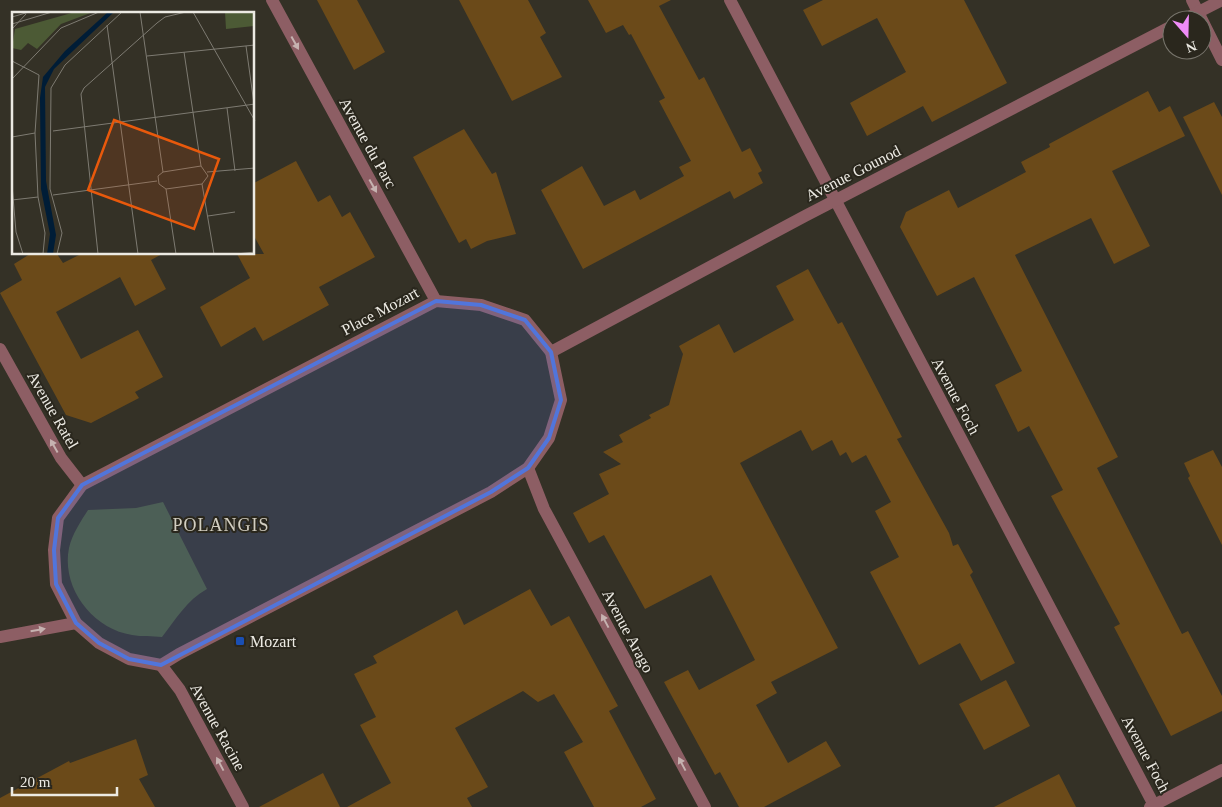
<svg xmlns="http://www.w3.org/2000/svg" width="1222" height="807" font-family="Georgia,serif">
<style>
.green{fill:#4c5a35}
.building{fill:#6b4a19}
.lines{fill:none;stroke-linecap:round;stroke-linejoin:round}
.minor{stroke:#8d5e64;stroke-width:12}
.oneway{fill:#c6b2b0}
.marked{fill:#5175db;fill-opacity:0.2;stroke:#5175db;stroke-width:4;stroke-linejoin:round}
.transit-dot{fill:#1a4fb4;stroke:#2a271d;stroke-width:2}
.labels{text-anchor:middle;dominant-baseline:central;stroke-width:4;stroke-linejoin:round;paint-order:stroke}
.street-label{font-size:16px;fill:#eceae3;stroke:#2a271d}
.poi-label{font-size:16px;fill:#eceae3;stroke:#2a271d;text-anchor:start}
.neighbourhood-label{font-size:18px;letter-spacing:1px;fill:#d2cec1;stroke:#2a271d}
.inset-road{fill:none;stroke:#7e7b72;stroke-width:1}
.view{fill:#e8590c;fill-opacity:0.15;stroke:#e8590c;stroke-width:2.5}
.inset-edge{fill:none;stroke:#eceae3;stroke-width:2.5}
</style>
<rect width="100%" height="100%" fill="#343126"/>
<!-- green -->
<path class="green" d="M163 502 207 589C187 600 176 619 162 637 152 636 142 637 132 635 92 629 61 587 69 548 72 534 81 521 88 510L136 508Z"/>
<!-- building -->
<g class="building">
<polygon points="317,0 357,0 385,52 354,70"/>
<polygon points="459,0 528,0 546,33 540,37 562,77 512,101"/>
<polygon points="588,0 671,0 659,6 699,80 704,77 742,152 750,148 762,171 758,173 763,183 734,199 730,191 583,269 541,190 582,166 604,206 635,190 640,200 684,176 679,167 691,161 659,101 665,98 631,34 629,35 623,25 606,33"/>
<polygon points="823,0 964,0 1007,83 932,122 923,106 867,136 850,103 906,72 877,18 822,46 803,10"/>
<polygon points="1148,91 1159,112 1170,106 1185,136 1112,171 1150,246 1114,264 1091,218 1015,255 1118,457 1097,468 1182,634 1188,631 1222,696 1222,711 1171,736 1114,627 1120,624 1051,496 1063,490 1029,426 1018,432 995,385 1022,371 974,277 937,296 900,227 906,212 949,190 958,208 1026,172 1021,162 1050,147 1049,144"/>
<polygon points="1214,102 1222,117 1222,195 1183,117"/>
<polygon points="464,129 492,174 496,172 516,234 487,241 471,249 466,239 459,243 413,157"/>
<polygon points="296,161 318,202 330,195 342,217 350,212 375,257 319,287 329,305 263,341 255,327 221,347 200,307 250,278 237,254 264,254 254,236 254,183"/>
<polygon points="30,254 57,254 63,263 81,254 162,254 151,260 166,289 135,306 120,277 56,312 81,359 138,330 163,377 135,392 139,398 91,423 66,415 0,293 22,280 14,264"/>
<polygon points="808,269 838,324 842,322 902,437 897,439 949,533 953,546 958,544 973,572 970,575 1015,663 981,681 960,643 919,665 870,572 899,557 875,511 891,502 866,455 852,463 846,452 840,456 832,440 812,451 801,430 740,463 838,648 771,682 777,693 756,705 788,763 826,741 841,766 764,807 739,807 720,772 715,775 664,682 688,670 699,690 755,660 711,575 645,609 604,535 589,543 573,513 609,494 599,474 621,464 603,452 623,442 619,435 651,418 649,415 669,405 683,354 679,346 719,324 734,353 794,320 776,286"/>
<polygon points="1213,450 1222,467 1222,545 1188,478 1190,476 1184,463"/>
<polygon points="530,589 551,626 569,616 618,706 609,711 656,799 641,807 594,807 564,752 583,742 554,694 538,702 523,691 455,728 488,787 467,798 472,807 347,807 391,783 360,725 376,717 354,674 377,663 373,656 457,610 464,625"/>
<polygon points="1006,680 1030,726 984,750 959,704"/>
<polygon points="136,739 148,775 139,779 155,807 0,807 0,798 69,761 70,763"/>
<polygon points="323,773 340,807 259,807"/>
<polygon points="1059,774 1076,807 994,807"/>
</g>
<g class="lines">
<!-- minor -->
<g class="minor">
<polyline points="272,0 436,301"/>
<polyline points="730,0 1155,807"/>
<polyline points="1192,0 1222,60"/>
<polyline points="1183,20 1222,0"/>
<polygon points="436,301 481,305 525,320 551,352 561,400 549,438 528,468 491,492 179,654 161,665 129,659 99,643 76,623 56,584 54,550 58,518 82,485"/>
<polyline points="0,349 61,458 82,485"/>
<polyline points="551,352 805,216 1172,26"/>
<polyline points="528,468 544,509 705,807"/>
<polyline points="0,637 76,623"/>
<polyline points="161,665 180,690 243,807"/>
<polyline points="1150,807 1222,770"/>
</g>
</g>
<!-- one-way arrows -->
<defs><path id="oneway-solid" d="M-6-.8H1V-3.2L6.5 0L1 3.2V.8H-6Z" transform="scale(1.25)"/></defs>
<g class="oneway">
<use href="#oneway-solid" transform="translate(295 43) rotate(61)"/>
<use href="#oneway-solid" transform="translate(373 186) rotate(61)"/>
<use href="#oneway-solid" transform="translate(54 446) rotate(-119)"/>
<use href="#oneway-solid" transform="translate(605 621) rotate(-118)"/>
<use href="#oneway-solid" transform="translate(38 630) rotate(-10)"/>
<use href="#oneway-solid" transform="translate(220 764) rotate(-118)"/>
<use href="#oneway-solid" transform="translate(682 764) rotate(-118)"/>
</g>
<!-- marked area -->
<path class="marked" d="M436 301 481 305 525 320 551 352 561 400 549 438 528 468 491 492 161 665 129 659 99 643 76 623 56 584 54 550 58 518 82 485Z"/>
<!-- markers -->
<rect class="transit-dot" x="235" y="636" width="10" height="10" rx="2.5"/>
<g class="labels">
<!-- street labels -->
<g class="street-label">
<text transform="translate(368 143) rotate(61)">Avenue du Parc</text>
<text transform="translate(853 173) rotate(-27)">Avenue Gounod</text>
<text transform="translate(380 311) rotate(-28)">Place Mozart</text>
<text transform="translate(956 396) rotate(62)">Avenue Foch</text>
<text transform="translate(53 410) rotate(60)">Avenue Ratel</text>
<text transform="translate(628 631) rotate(62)">Avenue Arago</text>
<text transform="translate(218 727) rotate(61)">Avenue Racine</text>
<text transform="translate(1146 754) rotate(62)">Avenue Foch</text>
</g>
<!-- poi labels -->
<g class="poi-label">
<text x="250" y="641">Mozart</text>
</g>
<!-- neighbourhood labels -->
<g class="neighbourhood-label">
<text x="221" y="525">POLANGIS</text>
</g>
</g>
<!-- overview -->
<g transform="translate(12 12)">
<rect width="242" height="242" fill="#343126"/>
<path d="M63 0H81L49 12 25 37 16 31 9 38 0 36 3 17ZM213 0H242V14L214 17Z" fill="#4c5a35"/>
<path d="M96 0H102L42 57 33 75 34 169 44 223 41 242H35L38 222 29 177 28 86 31 65 53 39Z" fill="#001d37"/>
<path class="inset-road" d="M128 0 151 160M181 0 243 109M0 5 17 0M0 12 40 0M95 13 126 242M0 17 14 2M234 34 242 92M172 40 189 154M135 44 243 33M0 49 27 63 23 121 26 185 33 221 31 242M0 67 49 16 87 0M215 96 223 159M41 119 243 92M0 125 23 121M189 154 196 164 190 172 154 177 147 172 146 164 151 160ZM195 160 243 156M190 172 202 242M0 173 4 220 11 242M154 177 164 242M41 183 145 169M0 188 26 185M196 204 223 200M45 242 50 221 38 177 39 76 53 53 110 0M86 242 69 82 72 76 145 11 153 5 174 0M224 242 243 240"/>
<path class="view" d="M102 108 207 147 182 217 76 178Z"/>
<rect width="242" height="242" class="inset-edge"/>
</g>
<!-- north arrow -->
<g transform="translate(1187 35) rotate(160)"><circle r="24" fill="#2a271d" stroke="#78756c"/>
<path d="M0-4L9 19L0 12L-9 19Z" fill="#ef8bf7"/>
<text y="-8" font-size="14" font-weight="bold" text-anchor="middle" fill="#eceae3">N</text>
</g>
<!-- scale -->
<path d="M12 787v8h105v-8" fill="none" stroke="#eceae3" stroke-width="2.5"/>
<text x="20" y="787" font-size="15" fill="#eceae3" stroke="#2a271d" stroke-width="4" paint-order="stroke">20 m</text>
</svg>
